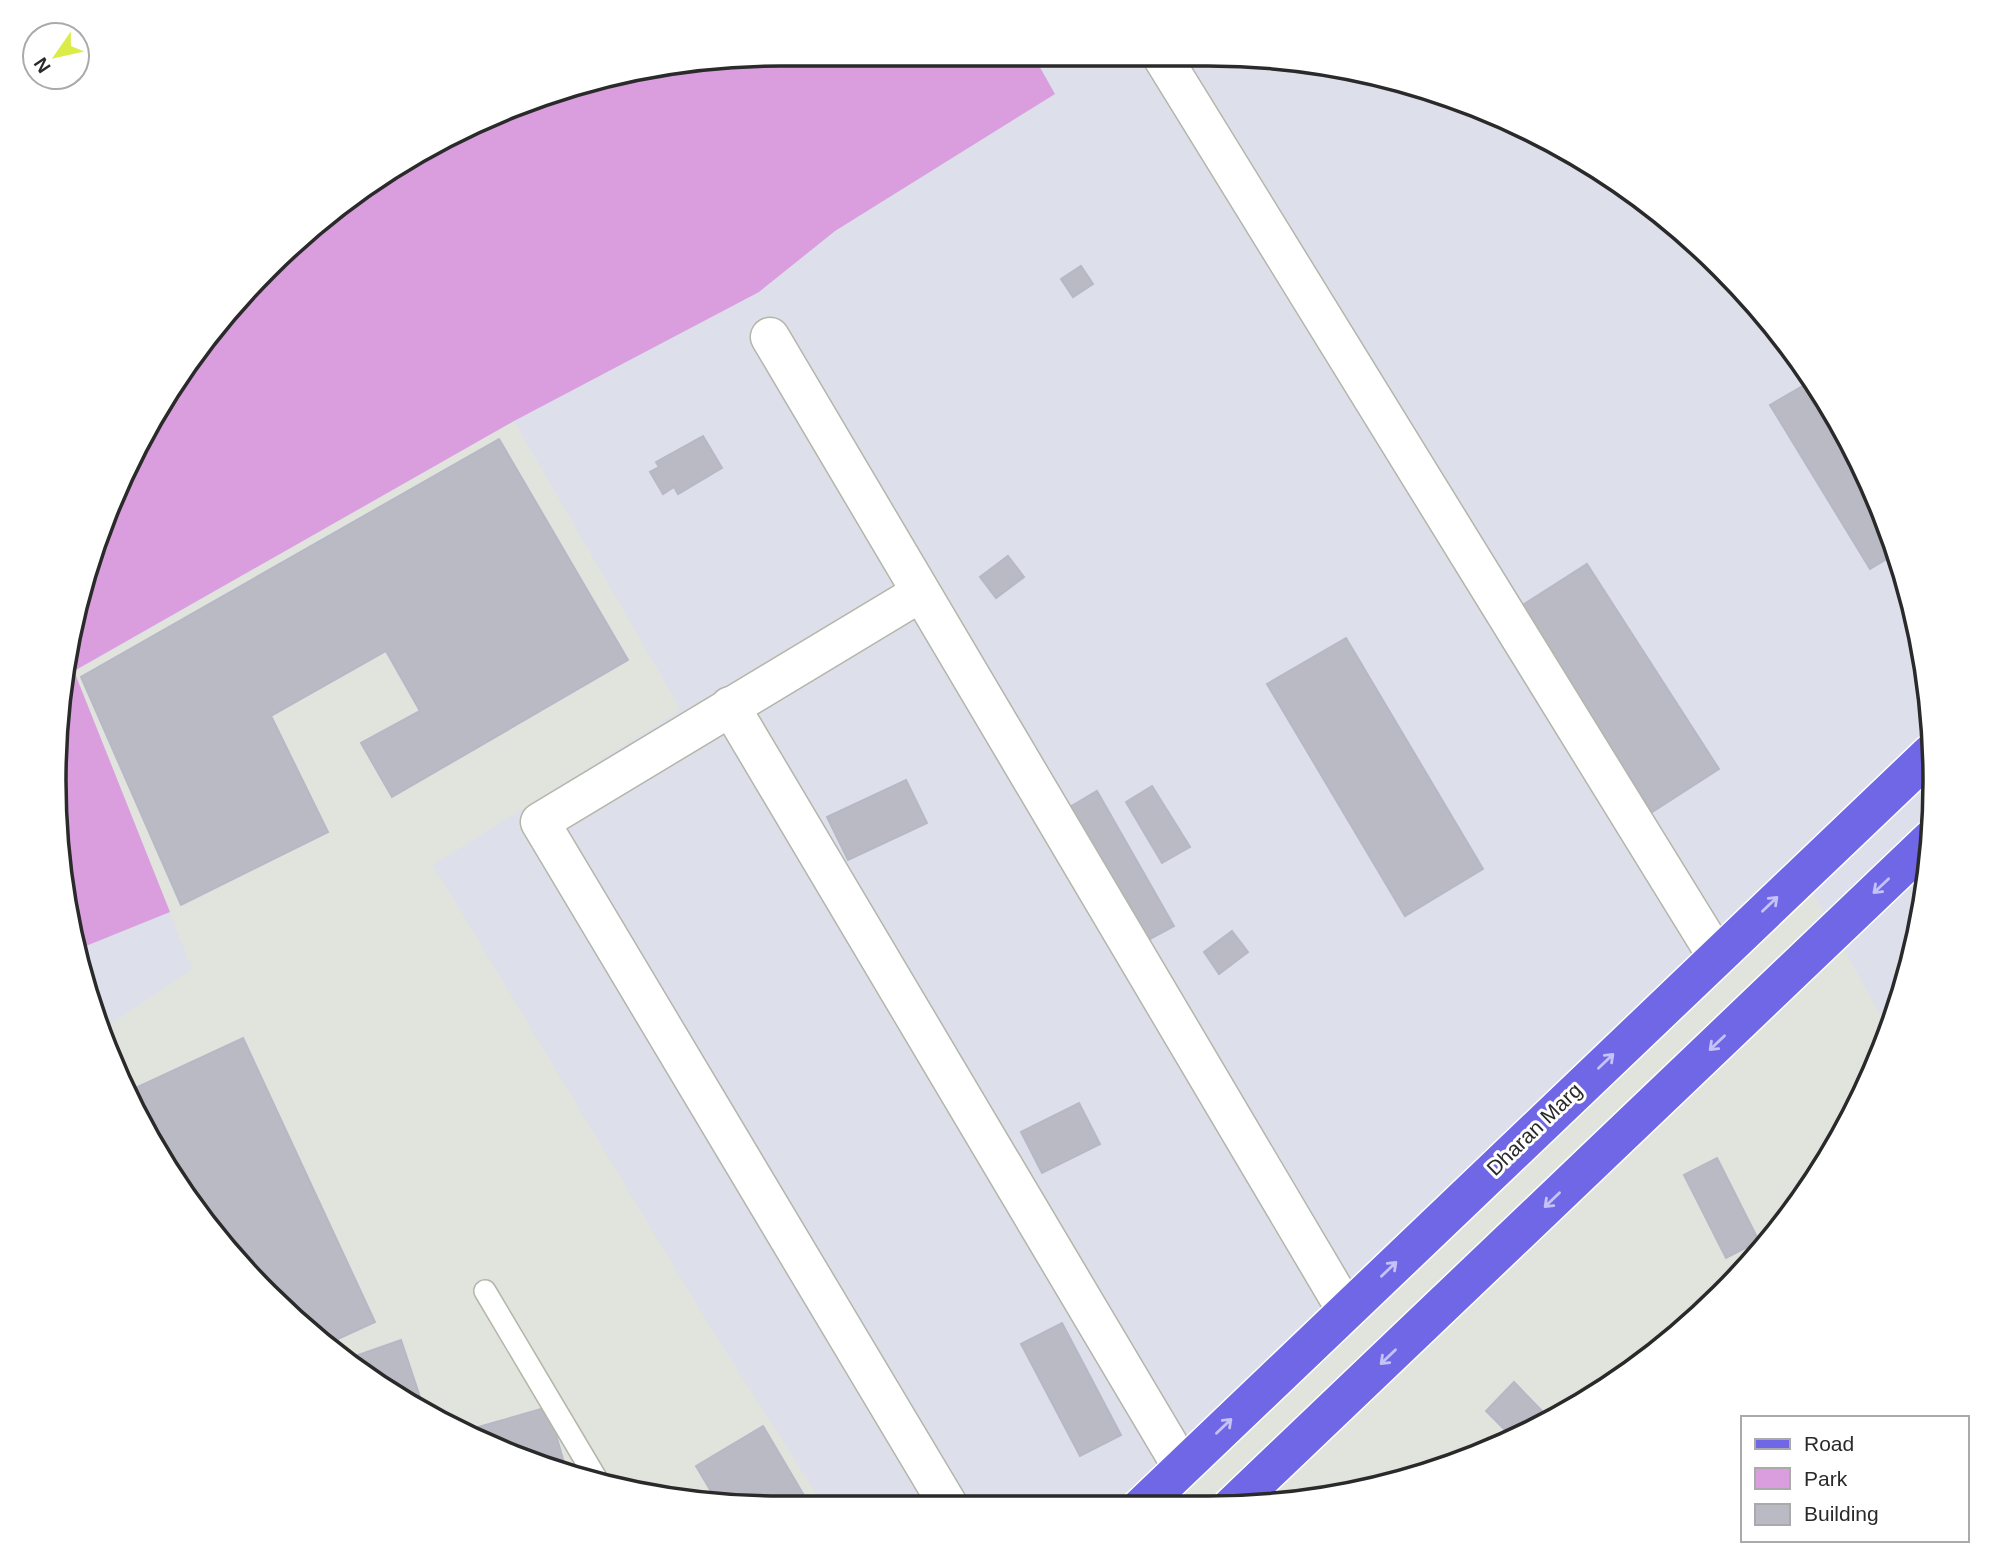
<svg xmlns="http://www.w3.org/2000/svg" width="1989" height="1563" font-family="Helvetica,sans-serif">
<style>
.industrial{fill:#e0e4dd}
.green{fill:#da9ede}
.building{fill:#b9bac4;stroke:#b7b8c6;stroke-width:2}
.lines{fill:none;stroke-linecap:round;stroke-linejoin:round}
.service-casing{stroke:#b4b6aa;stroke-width:24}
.minor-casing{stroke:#b4b6aa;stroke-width:41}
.primary-casing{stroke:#fff;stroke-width:41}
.service{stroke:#fff;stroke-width:21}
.minor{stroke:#fff;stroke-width:38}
.primary{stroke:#6f67e6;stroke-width:38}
.oneway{stroke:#c5c2f5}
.labels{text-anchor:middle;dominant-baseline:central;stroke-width:6;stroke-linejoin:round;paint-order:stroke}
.street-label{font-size:21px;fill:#2a2a2a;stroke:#fff}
.rim{fill:none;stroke:#2a2a2a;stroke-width:3.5}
</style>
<rect width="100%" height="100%" fill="#dddfeb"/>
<!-- industrial -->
<g class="industrial">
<polygon points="514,421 681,710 433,865 709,1325 826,1509 781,1509 640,1495 504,1454 377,1386 235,1261 152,1145 104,1029 192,969 74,672"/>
<polygon points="1802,873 1888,1029 1860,1103 1785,1224 1687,1328 1571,1411 1441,1470 1255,1507 1140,1508"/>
</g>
<!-- green -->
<polygon class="green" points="782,54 1033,55 1055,94 835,231 759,292 514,421 74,671 170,912 76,950 54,782 79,594 151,418 267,268 418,152 593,79"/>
<!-- building -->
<g class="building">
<polygon points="1081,266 1093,284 1073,297 1061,279"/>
<polygon points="1811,381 1837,418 1896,547 1897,553 1870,569 1770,405"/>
<polygon points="703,436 722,468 678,494 674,487 663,494 650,472 659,467 656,462"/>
<polygon points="499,439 628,660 392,797 361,743 420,711 386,651 271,716 328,832 181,905 81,677"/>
<polygon points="1008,556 1024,577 996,598 980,577"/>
<polygon points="1587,564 1719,769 1652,812 1521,606"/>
<polygon points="1346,638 1483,869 1405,916 1267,684"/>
<polygon points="906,780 927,823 848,860 827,817"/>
<polygon points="1152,786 1190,847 1162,863 1126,802"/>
<polygon points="1097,791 1174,926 1139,945 1063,811"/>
<polygon points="1232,931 1248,952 1219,974 1204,952"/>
<polygon points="243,1038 375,1322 329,1343 235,1261 152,1145 129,1091"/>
<polygon points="1079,1103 1100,1144 1042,1173 1021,1132"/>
<polygon points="1717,1158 1759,1241 1726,1258 1684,1175"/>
<polygon points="1761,1250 1741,1271 1736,1263"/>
<polygon points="1062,1323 1121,1435 1080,1456 1021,1344"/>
<polygon points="401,1340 425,1412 377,1386 347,1359"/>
<polygon points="1514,1382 1544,1413 1526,1432 1513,1438 1486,1411"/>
<polygon points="548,1407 567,1473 504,1454 470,1436 468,1430"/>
<polygon points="763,1426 812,1509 718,1503 696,1466"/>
</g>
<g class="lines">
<!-- service casing -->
<g class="service-casing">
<polyline id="service" points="485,1291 599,1483"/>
</g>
<!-- minor casing -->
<g class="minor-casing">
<g id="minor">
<polyline points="1161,55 1716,955"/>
<polyline points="770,337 1346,1310"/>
<polyline points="920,593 540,822 950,1508"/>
<polyline points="730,706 1182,1467"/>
</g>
</g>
<!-- primary casing -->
<g class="primary-casing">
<g id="primary">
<polyline points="1231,1507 1931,839"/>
<polyline points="1140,1508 1931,753"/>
</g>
</g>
<!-- service -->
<use href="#service" class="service"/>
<!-- minor -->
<use href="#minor" class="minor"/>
<!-- primary -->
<use href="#primary" class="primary"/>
</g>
<!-- one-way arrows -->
<defs><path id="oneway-shaft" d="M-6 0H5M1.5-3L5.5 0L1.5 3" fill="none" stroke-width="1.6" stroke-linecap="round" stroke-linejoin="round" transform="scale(1.75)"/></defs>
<g class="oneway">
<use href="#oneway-shaft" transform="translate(1881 886) rotate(137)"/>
<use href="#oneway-shaft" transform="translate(1770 904) rotate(-44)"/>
<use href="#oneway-shaft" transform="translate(1717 1043) rotate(136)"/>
<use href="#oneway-shaft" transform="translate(1606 1061) rotate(-44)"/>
<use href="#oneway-shaft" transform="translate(1552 1200) rotate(136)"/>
<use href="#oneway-shaft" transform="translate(1389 1269) rotate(-44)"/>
<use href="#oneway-shaft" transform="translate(1388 1357) rotate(136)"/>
<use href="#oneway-shaft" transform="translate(1224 1426) rotate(-44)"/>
</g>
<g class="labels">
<!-- street labels -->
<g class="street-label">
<text transform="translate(1534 1129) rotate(-44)">Dharan Marg</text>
</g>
</g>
<!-- crop -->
<path d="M0 0H1989V1563H0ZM781 66H1208A715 715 0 0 1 1923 781V781A715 715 0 0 1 1208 1496H781A715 715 0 0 1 66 781V781A715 715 0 0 1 781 66Z" fill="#fff" fill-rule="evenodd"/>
<path class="rim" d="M781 66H1208A715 715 0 0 1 1923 781V781A715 715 0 0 1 1208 1496H781A715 715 0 0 1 66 781V781A715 715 0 0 1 781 66Z"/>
<!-- legend -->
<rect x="1741" y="1416" width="228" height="126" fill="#ffffff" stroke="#aaaaaa" stroke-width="2"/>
<rect x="1755" y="1439" width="35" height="10" fill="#6f67e6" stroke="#aaaaaa" stroke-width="2"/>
<text x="1804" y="1451" font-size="21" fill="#2a2a2a">Road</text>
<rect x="1755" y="1468" width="35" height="21" fill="#da9ede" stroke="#aaaaaa" stroke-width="2"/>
<text x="1804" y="1486" font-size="21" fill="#2a2a2a">Park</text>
<rect x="1755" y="1504" width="35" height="21" fill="#b9bac4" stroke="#aaaaaa" stroke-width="2"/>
<text x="1804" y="1521" font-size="21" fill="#2a2a2a">Building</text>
<!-- north arrow -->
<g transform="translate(56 56) rotate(236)"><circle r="33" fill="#ffffff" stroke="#aaaaaa" stroke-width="2"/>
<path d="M0-5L12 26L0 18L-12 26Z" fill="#dbec49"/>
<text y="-10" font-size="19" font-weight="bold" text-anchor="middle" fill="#2a2a2a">N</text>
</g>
</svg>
